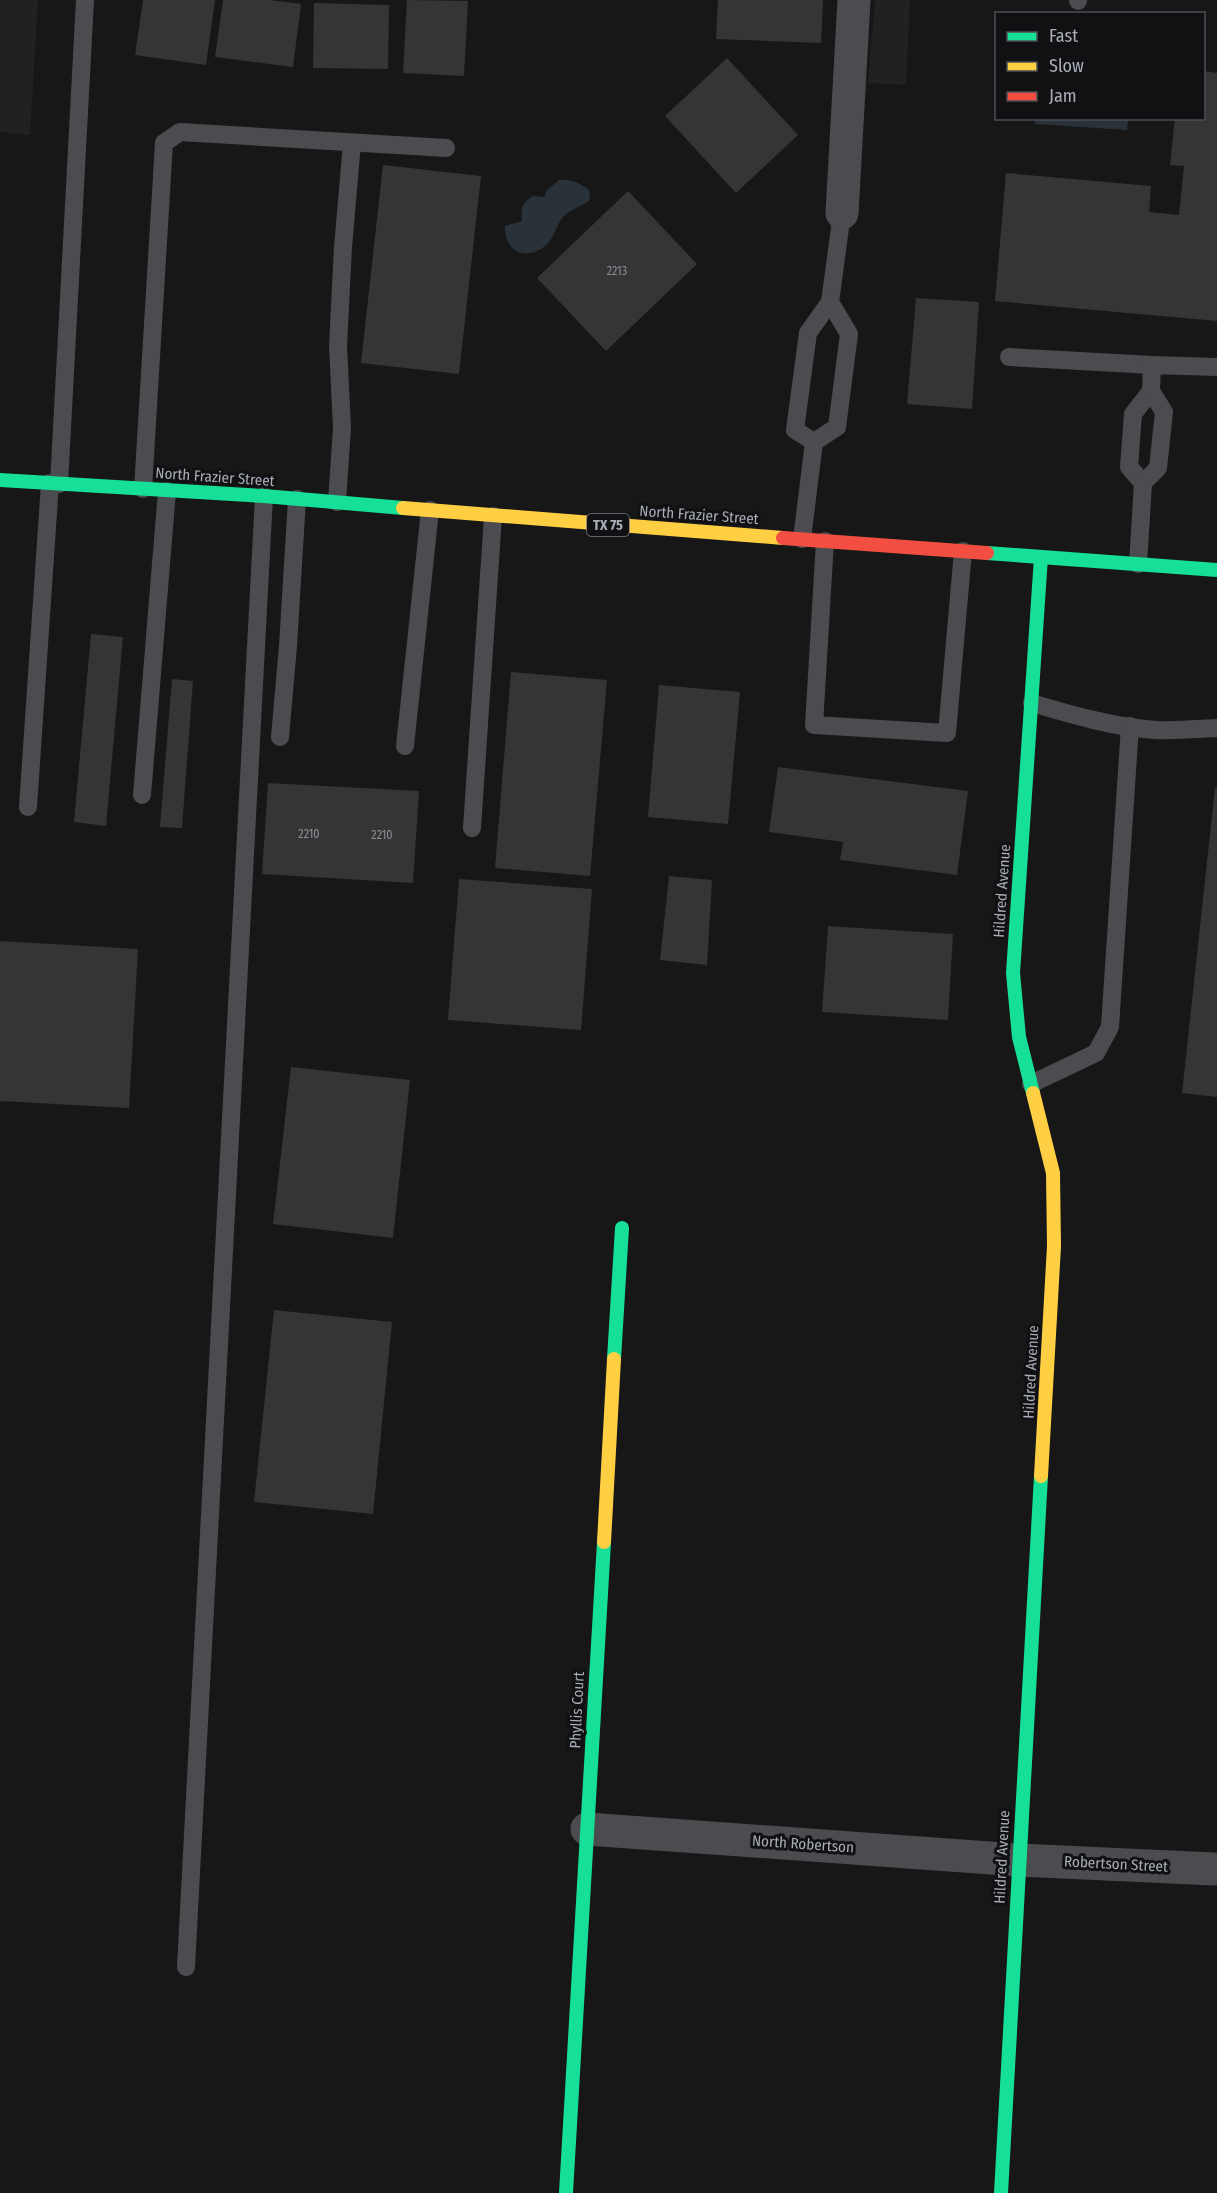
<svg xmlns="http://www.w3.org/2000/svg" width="1217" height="2193" font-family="'Fira Sans Condensed',sans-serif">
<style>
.built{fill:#212123}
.water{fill:#2a3239}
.building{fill:#353536}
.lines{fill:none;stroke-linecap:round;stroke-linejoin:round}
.lane{stroke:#4b4c50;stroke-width:18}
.street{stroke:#4b4c50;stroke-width:33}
.fast{stroke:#16e098;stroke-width:14}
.slow{stroke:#ffcf43;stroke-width:14}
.jam{stroke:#f24e42;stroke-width:14}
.labels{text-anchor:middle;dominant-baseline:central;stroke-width:6;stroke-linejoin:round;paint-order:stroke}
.number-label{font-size:12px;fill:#8b8f98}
.shield{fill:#111113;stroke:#7b7e86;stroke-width:1.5}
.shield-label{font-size:14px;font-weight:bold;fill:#a8adb8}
.street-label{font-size:15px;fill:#a8adb8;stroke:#111113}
</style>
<rect width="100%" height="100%" fill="#171717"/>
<!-- built -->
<g class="built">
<polygon points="0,0 38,0 30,135 0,132"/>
<polygon points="875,0 910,0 906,85 868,83"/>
</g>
<!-- water -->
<g class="water">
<polygon points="1035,119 1128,119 1127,130 1035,124"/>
<path d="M559 180C571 179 580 183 589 190L590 200C582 206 574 208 566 214 557 221 555 237 546 245 527 262 504 252 505 226L522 221C521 207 521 204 533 196L544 197 547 190Z"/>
</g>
<!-- building -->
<g class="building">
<polygon points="143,0 215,0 206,65 135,55"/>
<polygon points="223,0 270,0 301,4 293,67 215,57"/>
<polygon points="407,0 468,1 464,76 403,73"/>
<polygon points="718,0 823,0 821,43 716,39"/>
<polygon points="314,3 389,5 388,69 313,68"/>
<polygon points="727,58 798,135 736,193 665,116"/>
<polygon points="1204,71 1217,73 1217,321 995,301 1006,173 1151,186 1149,212 1179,215 1184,166 1170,165 1175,118 1204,118"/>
<polygon points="383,165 481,176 459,374 361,363"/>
<polygon points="628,191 697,264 606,351 537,278"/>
<polygon points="916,298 979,302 972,409 907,404"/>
<polygon points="91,634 123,637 106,826 74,822"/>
<polygon points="511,672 607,680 590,876 495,868"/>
<polygon points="172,679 193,681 182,828 160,827"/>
<polygon points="659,685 740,692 728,824 648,817"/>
<polygon points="778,767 968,791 957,875 840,860 843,842 769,832"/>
<polygon points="268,783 419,791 413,883 262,874"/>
<polygon points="1215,788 1217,788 1217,1097 1182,1093"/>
<polygon points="669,876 712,880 707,965 660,960"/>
<polygon points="459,879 592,889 581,1030 448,1020"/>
<polygon points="828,926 953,934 948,1020 822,1012"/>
<polygon points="0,941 138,949 129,1108 0,1101"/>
<polygon points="291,1067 410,1080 393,1238 273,1224"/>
<polygon points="274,1310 392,1322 373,1514 254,1502"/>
</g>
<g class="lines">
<!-- lane -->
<g class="lane">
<polyline points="1078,1 1078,0"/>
<polyline points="1009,357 1152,365"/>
<polyline points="814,442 795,430 808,333 830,302 842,213"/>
<polyline points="1143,483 1129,467 1133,414 1151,391"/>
<polyline points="59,484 85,0"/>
<polyline points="143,489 164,143 180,132 446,148"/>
<polyline points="337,502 342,428 338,346 343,247 352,143"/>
<polyline points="802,539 814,442 837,427 849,334 830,302"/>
<polyline points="825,541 814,725 947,733 963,551"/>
<polyline points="1138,564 1143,483 1158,468 1164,412 1151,391 1152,365 1217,367"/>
<path d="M1032 703C1072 715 1113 727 1156 730 1176 731 1197 729 1217 728"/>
<polyline points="280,737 288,646 297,499"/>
<polyline points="405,746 430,510"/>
<polyline points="142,795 167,491"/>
<polyline points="28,807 50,483"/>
<polyline points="472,828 493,516"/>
<polyline points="1031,1084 1096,1053 1110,1027 1130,726"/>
<polyline points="186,1967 264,496"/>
</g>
<!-- street -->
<g class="street">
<polyline points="842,213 854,0"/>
<polyline points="587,1829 1019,1860 1214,1869"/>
</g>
<!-- fast -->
<g class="fast">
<polyline points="0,480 264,496 403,508"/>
<polyline points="987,553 1217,570"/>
<polyline points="1033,1093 1019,1037 1013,973 1041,557"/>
<polyline points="614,1359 622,1228"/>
<polyline points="566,2193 604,1542"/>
<polyline points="1001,2193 1041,1476"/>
</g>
<!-- slow -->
<g class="slow">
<polyline points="403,508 783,538"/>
<polyline points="1033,1093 1053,1173 1054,1246 1041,1476"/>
<polyline points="604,1542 614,1359"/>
</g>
<!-- jam -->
<polyline class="jam" points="783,538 987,553"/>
</g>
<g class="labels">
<!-- number labels -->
<g class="number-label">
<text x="617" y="271">2213</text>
<text x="309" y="834">2210</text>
<text x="382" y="835">2210</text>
</g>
<!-- shield labels -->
<rect class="shield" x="587" y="514" width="42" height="22" rx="4.5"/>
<g class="shield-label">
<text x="608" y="525">TX 75</text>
</g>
<!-- street labels -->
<g class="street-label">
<text transform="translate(215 477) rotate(4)">North Frazier Street</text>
<text transform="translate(699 515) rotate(4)">North Frazier Street</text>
<text transform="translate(1002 891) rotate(-86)">Hildred Avenue</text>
<text transform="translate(1031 1372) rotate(-87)">Hildred Avenue</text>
<text transform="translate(577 1710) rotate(-87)">Phyllis Court</text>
<text transform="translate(803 1844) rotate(4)">North Robertson</text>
<text transform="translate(1002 1857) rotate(-87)">Hildred Avenue</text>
<text transform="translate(1116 1864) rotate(3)">Robertson Street</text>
</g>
</g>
<!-- legend -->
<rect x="995" y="12" width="210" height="108" fill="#111113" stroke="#4d4f55" stroke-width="1.5"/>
<rect x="1007" y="32" width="30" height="9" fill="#16e098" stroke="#4d4f55" stroke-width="1.5"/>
<text x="1049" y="42" font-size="18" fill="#a8adb8">Fast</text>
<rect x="1007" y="62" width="30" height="9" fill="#ffcf43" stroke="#4d4f55" stroke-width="1.5"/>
<text x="1049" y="72" font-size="18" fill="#a8adb8">Slow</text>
<rect x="1007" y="92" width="30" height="9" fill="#f24e42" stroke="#4d4f55" stroke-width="1.5"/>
<text x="1049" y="102" font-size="18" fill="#a8adb8">Jam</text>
</svg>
